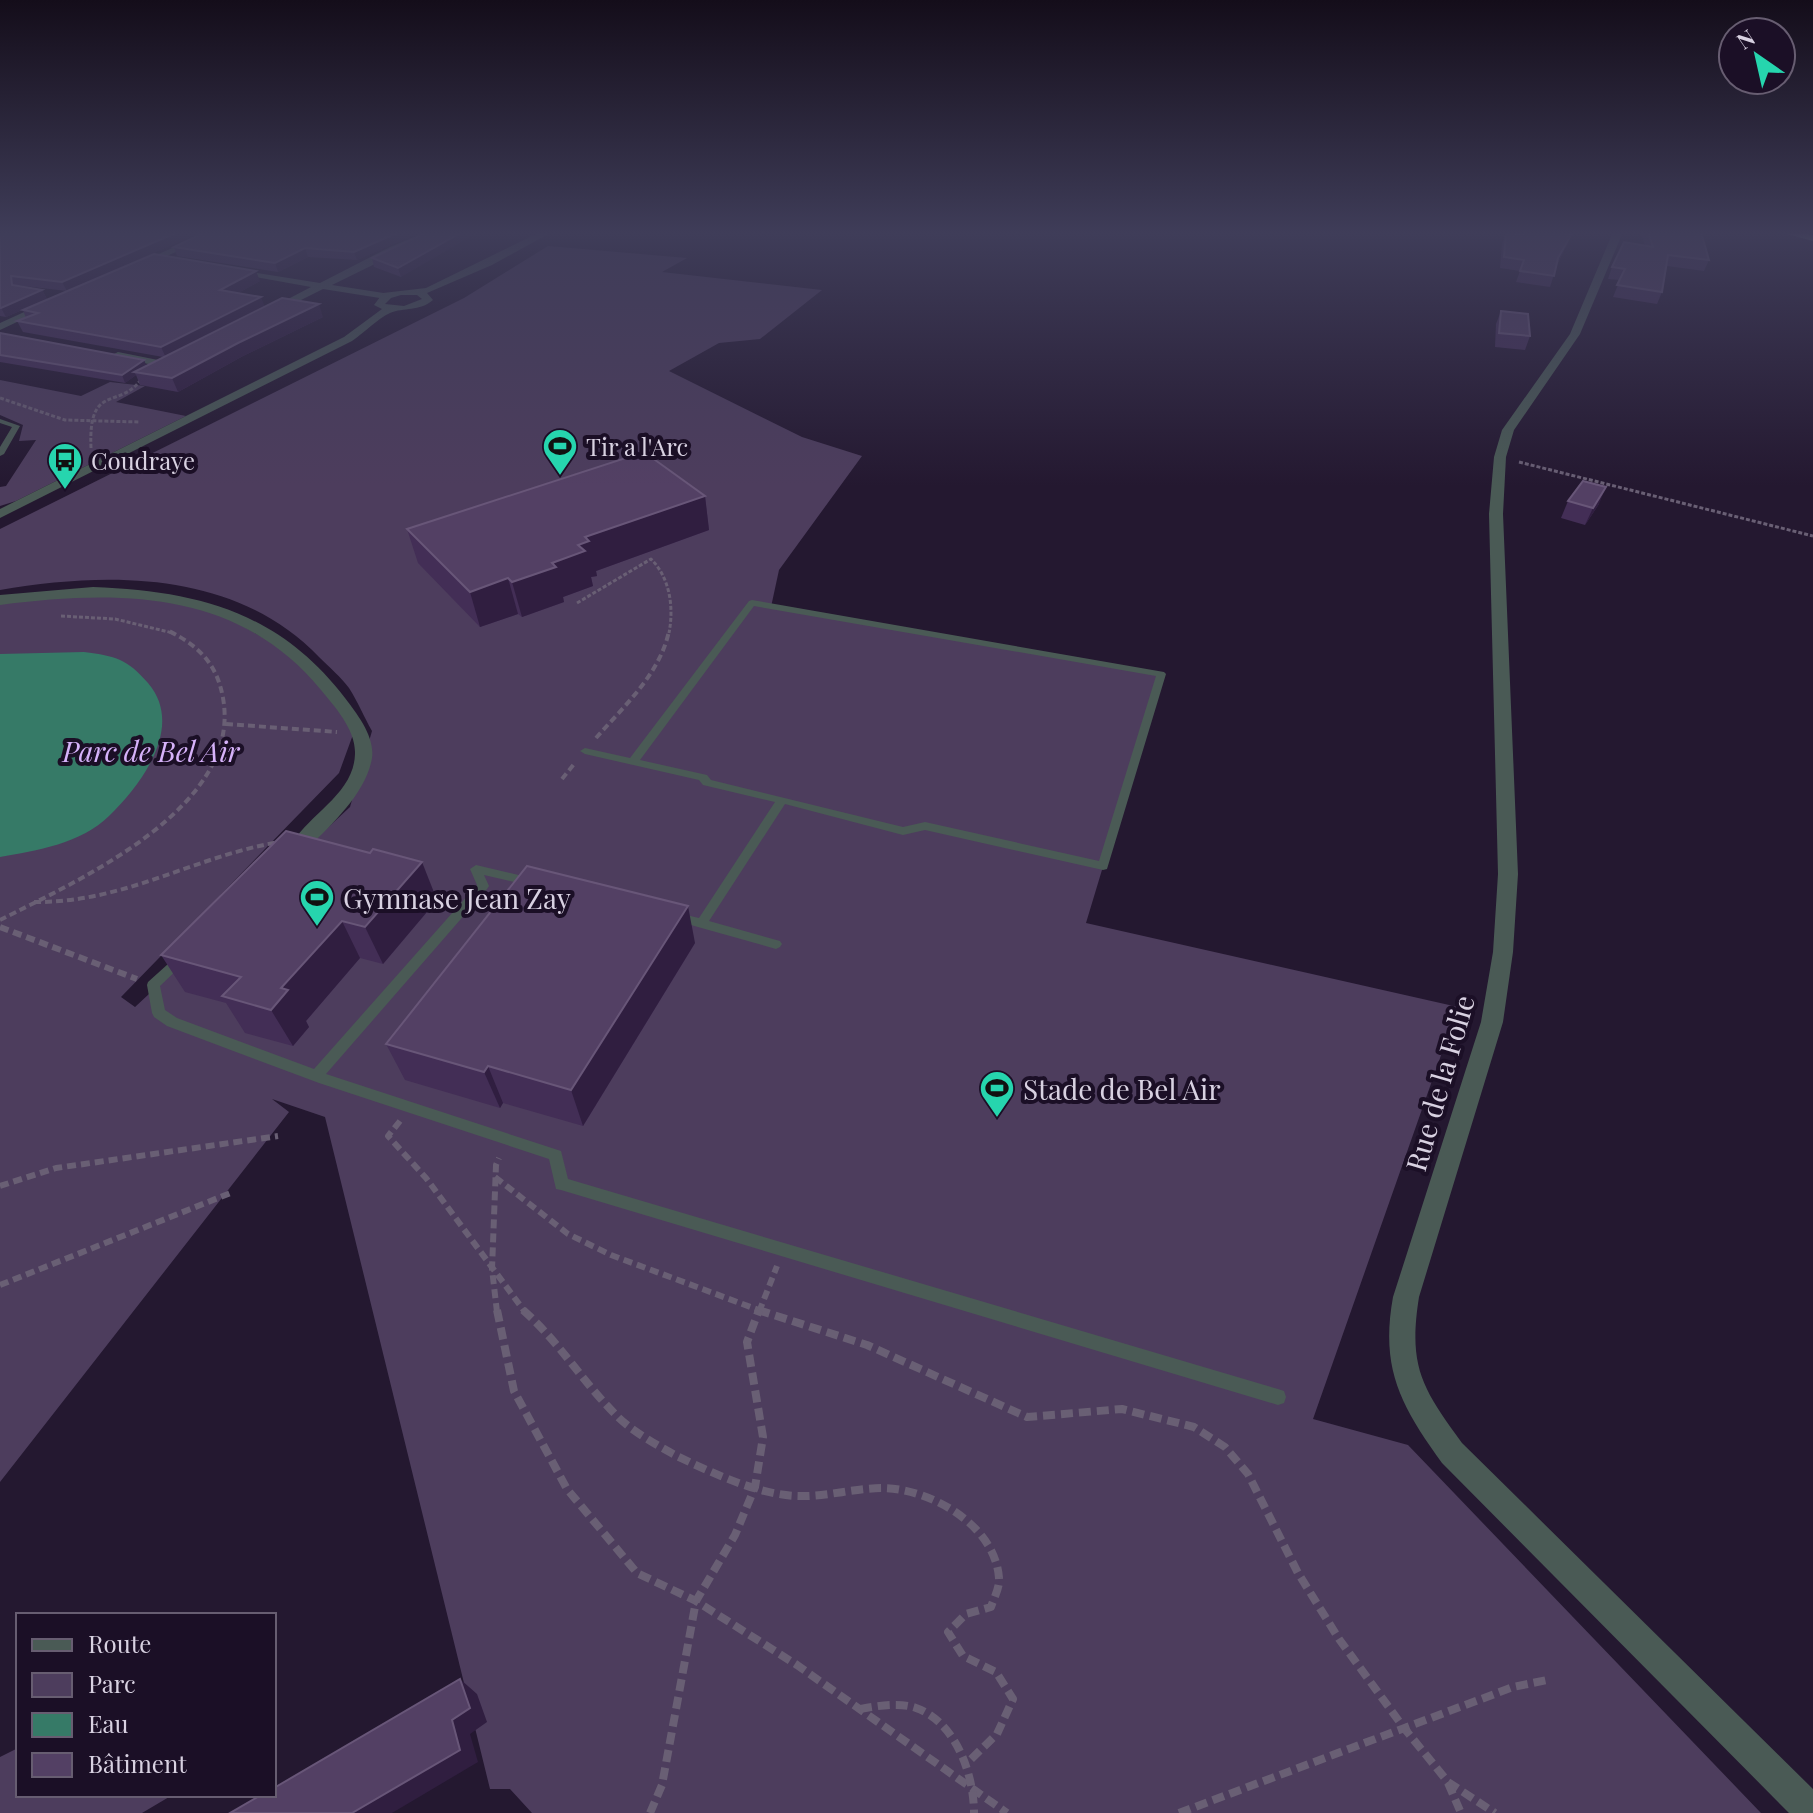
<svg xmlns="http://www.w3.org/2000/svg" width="1813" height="1813" font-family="'Playfair Display',serif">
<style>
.green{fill:#4d3d5d}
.water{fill:#367a67}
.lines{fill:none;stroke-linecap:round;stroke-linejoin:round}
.path-far3{stroke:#695f74;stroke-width:3;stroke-dasharray:4 2;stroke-linecap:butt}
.path-far2{stroke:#695f74;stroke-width:4;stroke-dasharray:7 4;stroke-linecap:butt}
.path-far1{stroke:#695f74;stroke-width:6;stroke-dasharray:9 5;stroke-linecap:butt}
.path{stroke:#695f74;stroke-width:8;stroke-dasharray:12 6;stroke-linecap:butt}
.service{fill:#4a5a55;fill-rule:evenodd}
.minor{fill:#4a5a55;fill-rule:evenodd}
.tertiary{fill:#4a5a55;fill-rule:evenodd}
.motorway{fill:#86ada0;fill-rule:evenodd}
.wall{fill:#432e56}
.shaded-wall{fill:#301e40}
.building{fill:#534064;stroke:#685678;stroke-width:2}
.labels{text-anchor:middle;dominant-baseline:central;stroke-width:8;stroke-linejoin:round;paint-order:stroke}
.far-poi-label{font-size:24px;fill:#d8d1e1;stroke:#1b0f26;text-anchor:start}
.park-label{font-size:28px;font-style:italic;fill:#d6b2fa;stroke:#1b0f26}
.poi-label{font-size:28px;fill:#d8d1e1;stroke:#1b0f26;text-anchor:start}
.street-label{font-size:28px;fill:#d8d1e1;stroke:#1b0f26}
</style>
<rect width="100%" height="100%" fill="#241830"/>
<!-- green -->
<g class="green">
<path d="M548 246 687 258 662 272 822 290 760 339 719 343 669 371 802 437 862 456 779 570 771 607 1161 674 1086 923 1458 1007 1313 1419 1408 1445 1761 1813H532L510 1789H490L325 1117 272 1099 289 1112 0 1482V600L108 592 211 608 313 666 355 729 339 773 121 997 135 1007 350 807 372 731C364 717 358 702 349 688 341 677 329 667 319 657 236 571 111 571 0 590V529L464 298Z"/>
<polygon points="0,380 81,396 110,382 145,386 116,402 186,416 16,501 0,506 0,487 6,486 36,440 19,441 23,425 0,415"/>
<polygon points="18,1748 18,1795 169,1795 169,1797 142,1813 0,1813 0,1757"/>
</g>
<!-- water -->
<path class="water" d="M84 652C116 656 127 659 148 683 185 726 142 784 109 816 82 843 36 851 0 857V654Z"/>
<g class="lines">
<!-- path-far3 -->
<g class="path-far3">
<polyline points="0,398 65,420 139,422"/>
<path d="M91 448C88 381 120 411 142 378"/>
<polyline points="1519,462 1813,536"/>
<path d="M577 603 651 559C670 578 674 607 669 633"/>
<polyline points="61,616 115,619 173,633"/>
</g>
<!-- path-far2 -->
<g class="path-far2">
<polyline points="226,724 337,732"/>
<path d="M596 738C624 706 660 674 669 631"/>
<polyline points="562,779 574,764"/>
<path d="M34 902C125 903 192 857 279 842"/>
<path d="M0 920C77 881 243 808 223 698 217 664 199 646 169 631"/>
</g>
<!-- path-far1 -->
<g class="path-far1">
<polyline points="0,927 137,979"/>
<polyline points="400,1121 388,1136 426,1178 525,1312"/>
<polyline points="495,1177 568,1234 611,1255 764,1312"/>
<polyline points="0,1186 56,1168 278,1136"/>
<polyline points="0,1285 233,1192"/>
<polyline points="497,1312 492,1269 496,1165 499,1158"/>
<polyline points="759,1312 777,1266"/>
</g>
<!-- path -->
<g class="path">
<polyline points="497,1310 514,1391 567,1489 637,1573 696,1601 797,1665 1007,1813"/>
<path d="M523 1310C560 1343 582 1381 616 1415 630 1430 658 1446 677 1456 712 1473 759 1495 798 1496 826 1497 855 1488 883 1488 931 1489 995 1525 999 1578 1000 1587 994 1598 991 1607L966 1614 948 1632 963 1656 996 1672 1013 1699 997 1734 966 1764"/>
<polyline points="758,1310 867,1345 1027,1417 1122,1409 1194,1427 1225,1447 1248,1474 1298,1573 1339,1639 1404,1728 1448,1782 1495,1813"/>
<path d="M860 1709C877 1706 899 1702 916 1708 956 1722 974 1775 974 1813"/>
<polyline points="1448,1783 1461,1813"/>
<polyline points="650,1813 662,1785 696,1601 735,1535 755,1487 763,1437 747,1342 759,1310"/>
<polyline points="1179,1813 1513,1687 1547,1680"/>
</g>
<!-- service -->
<g class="service">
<polygon points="0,419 20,426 4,454 0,456 0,447 12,427 0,423"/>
<path d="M752 600 1164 672 1166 674 1107 869 1103 870 925 830 903 835 785 804 709 921 780 941 782 944 780 947 776 949 673 920 671 917 677 913 699 918 775 802 703 785 699 780 585 754 580 751 585 748 630 758 749 601ZM754 606 1156 676 1099 861 925 822 903 827 711 780 707 775 640 760Z"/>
<polygon points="476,865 531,878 537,882 531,886 484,875 489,886 487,889 326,1074 561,1151 568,1179 1278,1389 1284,1391 1286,1397 1284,1403 1278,1405 561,1190 556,1189 549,1159 319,1083 167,1026 154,1017 152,1013 147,985 148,982 178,955 186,955 188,958 186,961 160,986 165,1010 177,1018 314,1069 477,885 470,869"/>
</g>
<!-- minor -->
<g class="minor">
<polygon points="208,232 221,232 142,267 134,265"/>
<polygon points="427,232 440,232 332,285 390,294 390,298 386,299 323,289 273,314 268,311 269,309 311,287 227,272 232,269 320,283 390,247"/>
<path d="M1613 232H1623L1580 334 1514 430 1506 457 1503 514 1518 874 1513 952 1503 1022 1419 1297C1408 1367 1422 1388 1462 1443L1813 1789V1813H1789L1442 1463C1401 1406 1380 1369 1393 1297L1481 1022 1493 952 1498 874 1489 514 1494 457 1502 430 1570 334Z"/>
<polygon points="44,303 53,305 0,330 0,323"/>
<polygon points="118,352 168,362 174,365 168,368 114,357 112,355"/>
<path d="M93 587C198 591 279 612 345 698 358 715 375 737 372 758 366 793 333 823 309 847L302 848 293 842C311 813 354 793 355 754 356 730 335 707 321 690 238 589 119 590 0 605V595Z"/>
</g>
<!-- tertiary -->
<path class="tertiary" d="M540 232H552L492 265 427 293 433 300C419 312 404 307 390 313 377 319 364 333 352 341L0 518V509L344 337 382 309 374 305 383 293 426 288ZM401 295H417L422 299 404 306 385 304 391 298Z"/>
<!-- motorway -->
<polygon class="motorway" points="1786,232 1813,235 1813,241 1787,234"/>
</g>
<!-- wall -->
<g class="wall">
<polygon points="0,232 201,232 67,291 15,285 42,290 47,299 6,317 0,316"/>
<polygon points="420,232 357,260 308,257 278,272 177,256 174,247"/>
<polygon points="427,232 401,277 374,267 372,258"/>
<polygon points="1521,232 1558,232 1571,235 1567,245 1557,265 1550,287 1516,282 1520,271 1500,268 1502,244 1506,233 1520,235"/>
<polygon points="1641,232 1701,232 1709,260 1704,271 1667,266 1662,292 1657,304 1613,297 1620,280 1608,279 1612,267 1645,246"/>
<polygon points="260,281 238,293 265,307 323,317 243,356 178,392 140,385 136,375 125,383 0,362 0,333 144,360 146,366 163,357 23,332 17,321 26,318 23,310"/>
<polygon points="1501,311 1530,336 1525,350 1495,347 1496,324"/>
<polygon points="705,496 709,530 596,571 597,576 591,577 593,586 563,597 564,602 522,617 518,614 480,627 418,563 407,529"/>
<polygon points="1568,501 1599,504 1585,525 1561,518"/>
<polygon points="437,900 383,964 360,958 306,1021 309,1027 293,1046 245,1033 226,1003 185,992 161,955"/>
<polygon points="695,943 583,1126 503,1103 500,1108 405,1080 386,1044"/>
</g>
<!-- shaded-wall -->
<g class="shaded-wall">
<polygon points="178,232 201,232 67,291 62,282"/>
<polygon points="399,232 420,232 357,260 354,252"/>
<polygon points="462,232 479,232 401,277 398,268"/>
<polygon points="1571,235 1567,245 1554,269 1558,258"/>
<polygon points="305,248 308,257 278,272 275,263"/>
<polygon points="256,271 260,281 224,301 220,290"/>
<polygon points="42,290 47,299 6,317 1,308"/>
<polygon points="261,297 265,307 166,358 161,347"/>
<polygon points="319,304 323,317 243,356 178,392 172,378 238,343"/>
<polygon points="144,360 147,367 134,372 136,375 125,383 122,375"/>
<polygon points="1606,487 1599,504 1585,525 1593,508"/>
<polygon points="705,496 709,530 596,571 597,576 591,577 593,586 563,597 564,602 522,617 512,582 578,545 585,537"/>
<polygon points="508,578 518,614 480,627 470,592"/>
<polygon points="422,862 437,900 383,964 365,927"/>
<polygon points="688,906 695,943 583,1126 571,1090"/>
<polygon points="342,921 360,958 306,1021 309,1027 293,1046 271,1010 281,988"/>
<polygon points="488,1066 503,1103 500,1108 484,1072"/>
<polygon points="460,1679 477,1694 487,1722 470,1734 478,1762 392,1813 352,1813 452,1720"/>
</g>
<!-- building -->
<g class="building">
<polygon points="0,232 178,232 62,282 11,276 12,285 42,290 1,308 0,308"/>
<polygon points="205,232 399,232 354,252 305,248 275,263 174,247"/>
<polygon points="427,232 462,232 398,268 372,258"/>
<polygon points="1523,232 1558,232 1571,235 1558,258 1554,276 1520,271 1524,260 1504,257 1506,233 1523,235"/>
<polygon points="1648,232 1701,232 1709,260 1668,255 1662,292 1617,285 1625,269 1612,267 1624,242 1653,247"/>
<polygon points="154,254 256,271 220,290 261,297 161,347 17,321 38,313 23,310"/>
<polygon points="282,298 319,304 238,343 172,378 134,372"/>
<polygon points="1501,311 1528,314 1530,336 1499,333"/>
<polygon points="0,333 144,360 122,375 0,355"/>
<polygon points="644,452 705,496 585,537 589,541 578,545 585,551 552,563 556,567 512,582 508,578 470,592 407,529"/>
<polygon points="1583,481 1606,487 1593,508 1568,501"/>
<polygon points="286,831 370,853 373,849 422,862 365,927 342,921 281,988 288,990 271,1010 222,996 241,977 161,955"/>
<polygon points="527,866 688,906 571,1090 488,1066 484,1072 386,1044"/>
<polygon points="460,1679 470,1708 452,1720 460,1750 352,1813 230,1813 261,1795 274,1795 274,1788"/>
</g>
<!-- sky -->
<linearGradient id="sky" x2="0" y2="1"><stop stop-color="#140d1a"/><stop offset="0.48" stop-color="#3f3d59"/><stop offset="1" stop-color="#3f3d59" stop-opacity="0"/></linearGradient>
<rect width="1813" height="486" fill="url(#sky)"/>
<!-- icons -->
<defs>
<g id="stadium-pin" transform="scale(1.8)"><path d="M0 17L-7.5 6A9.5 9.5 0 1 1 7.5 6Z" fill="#26d5ae" stroke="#1b0f26"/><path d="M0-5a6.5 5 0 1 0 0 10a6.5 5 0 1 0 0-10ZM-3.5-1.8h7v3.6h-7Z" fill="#111"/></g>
<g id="bus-pin" transform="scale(1.8)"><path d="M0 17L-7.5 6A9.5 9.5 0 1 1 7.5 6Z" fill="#26d5ae" stroke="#1b0f26"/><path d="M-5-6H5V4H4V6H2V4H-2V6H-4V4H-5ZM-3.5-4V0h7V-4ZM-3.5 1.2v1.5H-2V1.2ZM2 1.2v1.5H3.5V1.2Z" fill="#111"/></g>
</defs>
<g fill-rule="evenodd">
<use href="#stadium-pin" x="560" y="446"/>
<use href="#bus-pin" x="65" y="460"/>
<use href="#stadium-pin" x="317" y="897"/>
<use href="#stadium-pin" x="997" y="1088"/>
</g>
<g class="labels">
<!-- far-poi labels -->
<g class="far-poi-label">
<text x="586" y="446">Tir a l'Arc</text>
<text x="91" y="460">Coudraye</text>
</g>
<!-- park labels -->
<g class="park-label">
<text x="151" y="750">Parc de Bel Air</text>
</g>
<!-- poi labels -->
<g class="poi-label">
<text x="343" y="897">Gymnase Jean Zay</text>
<text x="1023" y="1088">Stade de Bel Air</text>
</g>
<!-- street labels -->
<g class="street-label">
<text transform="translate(1439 1083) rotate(-74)">Rue de la Folie</text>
</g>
</g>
<!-- legend -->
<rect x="16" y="1613" width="260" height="184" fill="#1b0f26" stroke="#675d71" stroke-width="2"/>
<rect x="32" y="1639" width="40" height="12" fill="#4a5a55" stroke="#675d71" stroke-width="2"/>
<text x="88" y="1653" font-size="24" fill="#d8d1e1">Route</text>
<rect x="32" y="1673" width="40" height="24" fill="#4d3d5d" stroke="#675d71" stroke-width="2"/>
<text x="88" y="1693" font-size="24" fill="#d8d1e1">Parc</text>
<rect x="32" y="1713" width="40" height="24" fill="#367a67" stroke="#675d71" stroke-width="2"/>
<text x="88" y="1733" font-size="24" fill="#d8d1e1">Eau</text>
<rect x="32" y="1753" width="40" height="24" fill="#534064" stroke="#675d71" stroke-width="2"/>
<text x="88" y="1773" font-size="24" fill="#d8d1e1">Bâtiment</text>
<!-- north arrow -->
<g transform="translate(1757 56) rotate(326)"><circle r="38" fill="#1b0f26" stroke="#675d71" stroke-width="2"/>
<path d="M0-6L14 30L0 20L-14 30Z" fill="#26d5ae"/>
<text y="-12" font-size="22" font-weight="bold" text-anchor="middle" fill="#d8d1e1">N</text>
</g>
</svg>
